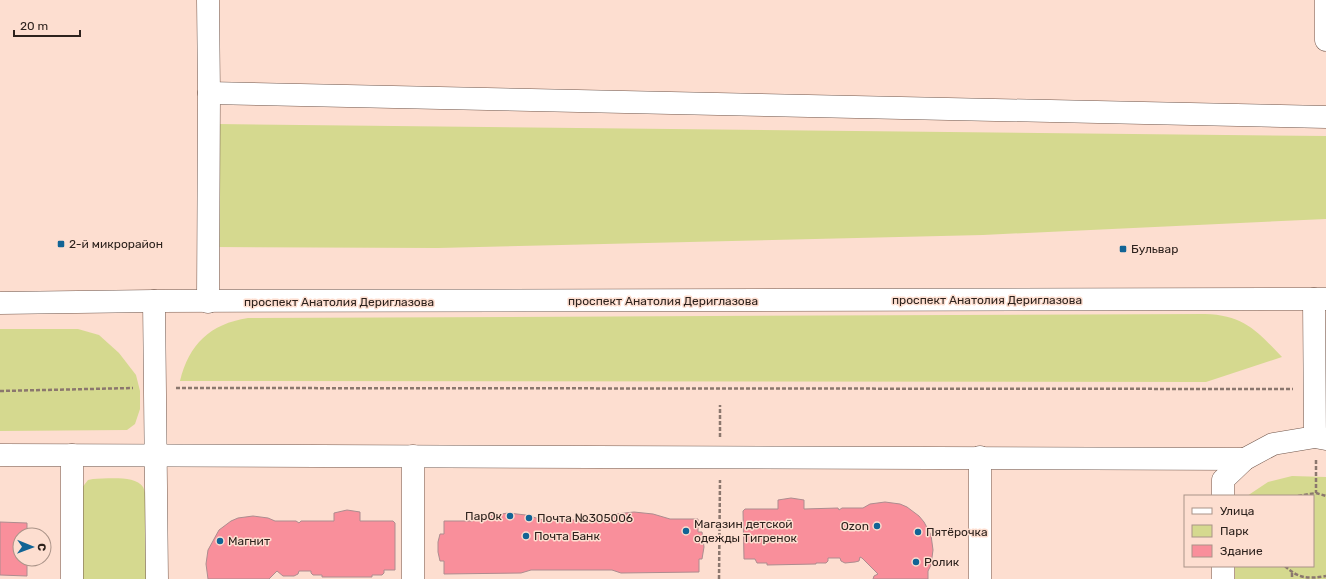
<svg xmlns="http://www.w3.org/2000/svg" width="1326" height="579" font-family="Rubik,sans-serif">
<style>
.green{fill:#d5d98f}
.building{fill:#f98f9b;stroke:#ad8c8f}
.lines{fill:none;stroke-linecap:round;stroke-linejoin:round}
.minor-casing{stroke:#71574c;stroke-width:23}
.major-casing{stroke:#71574c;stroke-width:23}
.path{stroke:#8b776e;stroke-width:2.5;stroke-dasharray:4 2;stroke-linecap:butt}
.minor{stroke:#fff;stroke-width:22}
.major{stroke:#fff;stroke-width:22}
.poi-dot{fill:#126495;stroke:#fdded0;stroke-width:1.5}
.labels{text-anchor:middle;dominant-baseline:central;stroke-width:3;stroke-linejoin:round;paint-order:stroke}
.poi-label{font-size:12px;fill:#2d221d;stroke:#fdded0;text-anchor:start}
.street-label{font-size:12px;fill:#2d221d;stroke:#fdded0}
</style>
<rect width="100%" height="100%" fill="#fdded0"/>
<!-- green -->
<g class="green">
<polygon points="217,124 1326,136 1326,219 983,235 438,248 215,247"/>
<path d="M1205 314C1244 315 1257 331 1282 357L1206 382 180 381C189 344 210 324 248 318Z"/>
<polygon points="0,329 78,329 99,335 119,353 136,375 140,391 140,409 135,424 127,430 0,431"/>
<polygon points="1292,476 1326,477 1326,579 1235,579 1235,566 1313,566 1313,496 1247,496 1268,482"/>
<path d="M93 479C106 479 135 475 143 487 145 490 145 495 147 499L146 579H79L81 489 88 480Z"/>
</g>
<!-- building -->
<g class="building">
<polygon points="791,498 804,500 804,509 838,508 839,510 842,508 863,508 870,504 885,502 900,504 907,507 919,516 924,522 931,535 933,550 931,565 928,571 928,579 873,579 874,576 878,574 862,558 860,557 859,561 855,562 845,563 841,561 840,558 828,558 828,561 826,563 816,563 816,564 767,565 767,563 757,563 755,559 744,559 743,511 745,509 778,509 778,500"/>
<polygon points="347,510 360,512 360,521 393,521 395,523 395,570 384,570 384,573 382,575 372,575 372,577 322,577 322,575 313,575 311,573 311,571 299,571 298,574 294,576 283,576 277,571 269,579 208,579 206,564 208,550 219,530 231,521 238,518 253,516 268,518 275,521 296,521 299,523 301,521 334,521 334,513"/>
<polygon points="634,512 653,514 670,519 698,519 698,532 702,532 704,547 702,559 699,559 699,572 621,573 612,570 531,570 521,573 444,574 444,561 440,561 438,552 438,542 440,534 444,534 444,521 472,521 489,516 508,513 526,515 543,520 598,520 616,514"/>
<polygon points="0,522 27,523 27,535 20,535 20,559 31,559 30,562 27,562 27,576 0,575"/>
</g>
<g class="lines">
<!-- minor casing -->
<g class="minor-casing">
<g id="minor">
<polyline points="208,0 209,93 208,302"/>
<polyline points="1326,0 1326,40"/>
<polyline points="209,93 1326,117"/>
<polyline points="1314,299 1315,437"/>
<polyline points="154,301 157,579"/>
<polyline points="0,455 1245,459"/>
<polyline points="413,456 413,579"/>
<polyline points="1223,496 1223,480 1245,459 1273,444 1315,437 1326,439"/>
<polyline points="72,579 72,455"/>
<polyline points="980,579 980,457"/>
<polyline points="1223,579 1223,566"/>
</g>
</g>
<!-- major casing -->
<g class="major-casing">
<polyline id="major" points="0,303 154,301 1326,299"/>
</g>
<!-- path -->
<g class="path">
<polyline points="176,388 1293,389"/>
<polyline points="0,391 133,388"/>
<polyline points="720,437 720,405"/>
<polyline points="1316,460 1316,493"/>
<polyline points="1298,496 1316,493 1326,496"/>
<path d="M1285 566C1299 579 1308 579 1326 576"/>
<polyline points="1292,573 1292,579"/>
<polyline points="719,579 720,480"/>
</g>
<!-- minor -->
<use href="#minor" class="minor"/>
<!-- major -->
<use href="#major" class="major"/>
</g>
<!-- markers -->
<g class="poi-dot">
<rect x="57" y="240" width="8" height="8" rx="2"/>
<rect x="1119" y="245" width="8" height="8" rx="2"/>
<circle cx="510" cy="516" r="4"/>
<circle cx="529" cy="518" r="4"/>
<circle cx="877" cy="526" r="4"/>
<circle cx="686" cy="531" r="4"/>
<circle cx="918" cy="532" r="4"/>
<circle cx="526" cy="536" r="4"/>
<circle cx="220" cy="541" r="4"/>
<circle cx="916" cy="562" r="4"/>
</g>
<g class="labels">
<!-- poi labels -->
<g class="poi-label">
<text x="69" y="244">2-й микрорайон</text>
<text x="1131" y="249">Бульвар</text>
<text x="502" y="516" text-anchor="end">ПарОк</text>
<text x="537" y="518">Почта №305006</text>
<text x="694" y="524">Магазин детской<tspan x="694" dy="14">одежды Тигренок</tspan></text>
<text x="869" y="526" text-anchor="end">Ozon</text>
<text x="926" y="532">Пятёрочка</text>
<text x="534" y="536">Почта Банк</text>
<text x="228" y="541">Магнит</text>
<text x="924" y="562">Ролик</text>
</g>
<!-- street labels -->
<g class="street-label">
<text x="987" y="300">проспект Анатолия Дериглазова</text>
<text x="663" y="301">проспект Анатолия Дериглазова</text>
<text x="339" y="302">проспект Анатолия Дериглазова</text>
</g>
</g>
<!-- legend -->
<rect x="1184" y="495" width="130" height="72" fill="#fdded0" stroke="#aa9388"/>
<rect x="1192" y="508" width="20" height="6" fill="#ffffff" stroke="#aa9388"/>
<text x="1220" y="515" font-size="12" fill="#2d221d">Улица</text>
<rect x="1192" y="525" width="20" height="12" fill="#d5d98f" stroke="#aa9388"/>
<text x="1220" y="535" font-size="12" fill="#2d221d">Парк</text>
<rect x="1192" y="545" width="20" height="12" fill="#f98f9b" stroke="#aa9388"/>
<text x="1220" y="555" font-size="12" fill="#2d221d">Здание</text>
<!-- north arrow -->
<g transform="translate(32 547) rotate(91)"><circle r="19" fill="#fdded0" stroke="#aa9388"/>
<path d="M0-3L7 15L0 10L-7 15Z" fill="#126495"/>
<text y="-6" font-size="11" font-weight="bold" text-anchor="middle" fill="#2d221d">С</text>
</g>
<!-- scale -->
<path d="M14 30v6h66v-6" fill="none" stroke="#2d221d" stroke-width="2"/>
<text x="20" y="30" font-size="12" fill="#2d221d" stroke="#fdded0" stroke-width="3" paint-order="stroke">20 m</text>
</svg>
